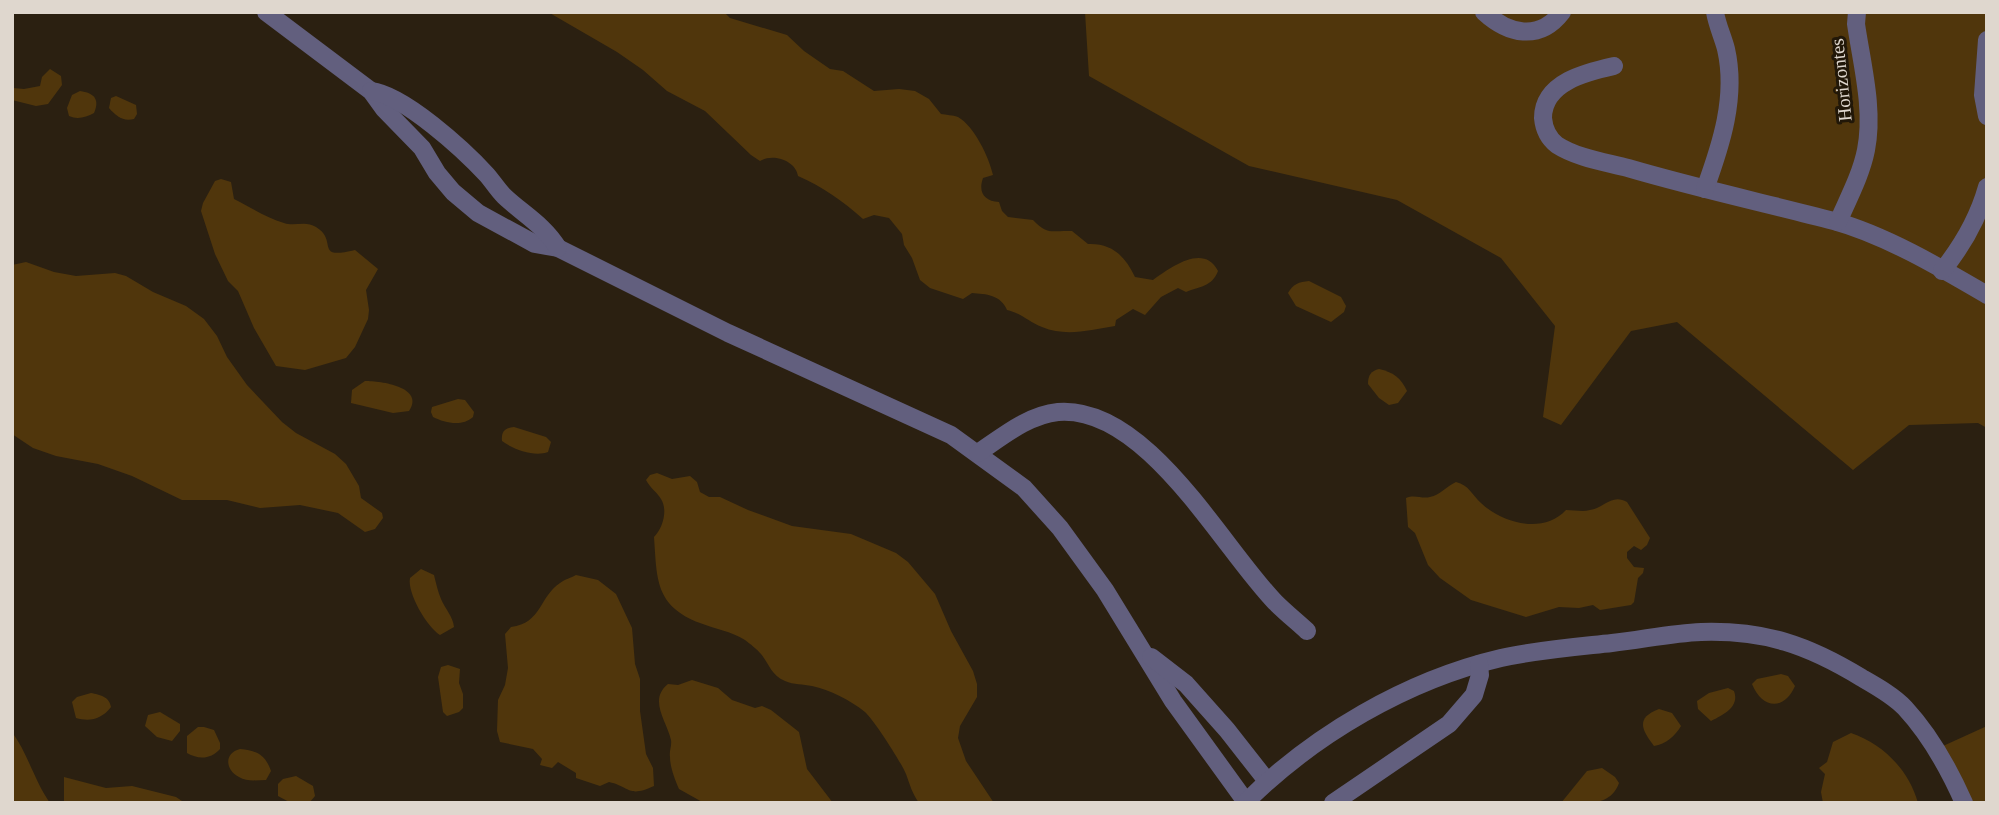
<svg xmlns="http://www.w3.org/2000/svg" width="1999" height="815" font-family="Georgia,serif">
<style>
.green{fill:#50360c}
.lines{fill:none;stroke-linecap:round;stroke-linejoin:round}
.minor{stroke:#625f7e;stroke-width:18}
.labels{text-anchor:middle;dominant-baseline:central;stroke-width:6;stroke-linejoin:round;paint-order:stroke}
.street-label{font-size:19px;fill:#dfd7ce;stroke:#211708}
</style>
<rect width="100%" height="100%" fill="#2b2011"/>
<!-- green -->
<g class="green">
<path d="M548 12H724L730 18 787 35 804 51 830 69 843 71 874 91 899 89 915 91 929 99 941 114C946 115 953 115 958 117 974 126 989 157 993 175L983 178C978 192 984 201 999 202L1002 211 1008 217 1033 220C1048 236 1052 230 1072 231L1088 244C1112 243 1125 256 1135 277L1153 280C1171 267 1204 243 1218 271 1212 287 1200 286 1186 292L1178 288 1161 297 1145 315 1133 309 1116 320 1115 326C1090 330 1066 337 1042 327 1029 322 1021 313 1007 310 1001 295 986 294 972 293L963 299 930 288 920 280 912 258 904 245 902 234 889 218 874 215 863 219C843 201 823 187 798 176 796 161 773 153 760 161L751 155 705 111 667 91 643 70 617 52Z"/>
<polygon points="1085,12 1987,12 1987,428 1978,423 1909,425 1853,470 1677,322 1631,331 1561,425 1543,417 1555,326 1501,258 1397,200 1249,166 1089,76"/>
<polygon points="50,69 61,76 62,85 48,104 36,106 12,100 13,88 24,89 40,86 42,77"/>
<path d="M80 91C94 93 100 99 94 113 86 117 78 120 69 116L67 108 72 95Z"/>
<path d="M116 96 136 105 137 114 134 119C123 122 116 116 109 108L111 98Z"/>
<path d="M221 179 231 182 234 199C250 207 267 218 284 223 295 227 305 220 316 227 339 241 313 260 355 250L378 269 366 290 369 310 368 319 355 347 346 358 305 370 276 366 254 328 238 291 228 281 215 254 201 211 203 203 215 181Z"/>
<polygon points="26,262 54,272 76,276 115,273 126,276 153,292 186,306 204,319 217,336 227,357 247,385 282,422 296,433 335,454 346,464 359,486 361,498 382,513 383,518 375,529 365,532 338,513 300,505 260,508 227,500 182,500 132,476 98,464 56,456 33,448 12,434 12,265"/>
<path d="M1309 281 1341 297 1346 306 1344 312 1331 322 1296 306 1288 293C1293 284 1299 282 1309 281Z"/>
<path d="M1379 369C1393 372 1401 378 1407 391L1398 403 1389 405 1379 398 1368 384C1368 375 1371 371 1379 369Z"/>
<path d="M365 381C381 381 425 387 409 411L393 413 351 403 352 390Z"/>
<path d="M458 399 465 400 474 412 473 417C462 427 445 423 433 417L431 412 432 407Z"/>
<path d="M514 427 546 437 551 442 548 452C535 457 514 450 502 441 501 431 505 428 514 427Z"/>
<path d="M657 473 672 479 690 476 697 482 700 492 709 497H720L748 510 792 526 851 534 896 553 908 562 935 594 951 631 973 671 977 684V697L960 726 958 738 966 761 994 803H919C912 793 910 785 906 774 901 762 874 720 865 712 850 700 830 690 812 686 803 684 794 685 785 681 771 675 770 665 761 654 757 649 750 644 745 640 731 631 715 629 700 623 655 606 657 579 654 537 663 528 668 510 661 499 657 492 650 488 646 480L650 475Z"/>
<path d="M1456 482C1469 485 1472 495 1481 503 1503 524 1544 534 1566 510 1574 510 1583 512 1590 510 1604 508 1612 493 1627 502L1650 538 1647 545 1641 550 1634 546 1627 552V558L1634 567 1644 568 1643 573 1638 578 1634 602 1631 605 1600 610 1593 605 1579 608 1559 607 1526 617 1471 600 1440 578 1428 565 1415 533 1408 527 1406 498C1415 494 1421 499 1430 497 1440 495 1447 486 1456 482Z"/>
<path d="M421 569 434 575C436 583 438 592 441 599 445 609 453 616 454 627L440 635C427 627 407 593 410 578Z"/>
<path d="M576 575 598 580 616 594 632 628 635 664 640 679V711L646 754 653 768 654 786C628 798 631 787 609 782L600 786 576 778V773L558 762 552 768 540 765 542 759 533 749 500 742 497 731 498 700 505 685 508 668 505 634 511 627C542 623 539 597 560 583 565 579 571 578 576 575Z"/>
<polygon points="448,665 460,669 459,683 463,694 463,708 459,712 447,716 443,712 438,677 441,667"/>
<path d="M1781 674 1788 676 1795 686C1784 711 1762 709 1752 684L1757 679Z"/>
<path d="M692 680 718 688 732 700 755 708 762 706 771 710 799 732 807 769 833 803H704L679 789C675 780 670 767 670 757 669 751 672 746 671 740 667 721 648 700 668 684L678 685Z"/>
<path d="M1728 688 1734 691C1740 707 1723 715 1711 721L1698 709 1697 701 1709 693Z"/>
<path d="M91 693C100 695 109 696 111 707 102 719 90 722 76 718L72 702 77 697Z"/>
<path d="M1659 709 1672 713 1681 726C1675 736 1666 744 1654 746 1642 730 1635 718 1659 709Z"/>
<polygon points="160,712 180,724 180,731 172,741 157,737 145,726 148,715"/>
<polygon points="1987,726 1987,803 1971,803 1943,746"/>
<path d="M198 727H204L214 730 220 743V749C211 759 199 760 187 753V736Z"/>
<path d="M12 732C28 754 34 780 50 803H12Z"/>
<path d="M1851 733C1883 744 1909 770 1918 803H1823L1821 792 1825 774 1819 768 1827 762 1833 742Z"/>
<path d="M240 749C257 751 265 754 271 771L266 780C257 780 247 782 239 777 225 770 224 753 240 749Z"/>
<path d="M1602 768 1615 777 1619 783C1610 808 1583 803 1561 803L1587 771Z"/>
<polygon points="296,776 313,786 315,796 309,803 291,803 278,796 278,784 283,779"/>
<polygon points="64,777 106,788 132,786 176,797 185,803 64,803"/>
</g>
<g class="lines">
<!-- minor -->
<g class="minor">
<polyline points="266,12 371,91 384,109 422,148 437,173 453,192 478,213 535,244 558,248 728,333 951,435 1024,488 1060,528 1105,590 1173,701 1246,802"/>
<path d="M1484 12C1508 34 1539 42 1562 12"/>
<polyline points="1987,40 1983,95 1987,116"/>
<path d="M1614 66C1587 72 1543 82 1543 118 1544 129 1548 138 1557 145 1577 158 1605 162 1628 168 1696 188 1765 203 1834 221 1885 235 1941 268 1987 295"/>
<path d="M371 91C404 95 464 150 487 175 493 182 498 190 504 196 523 214 544 225 558 248"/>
<path d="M1705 189C1721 145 1737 97 1726 49 1723 37 1717 25 1715 12"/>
<path d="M1838 222C1848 199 1861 175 1866 150 1874 109 1862 65 1856 24L1857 12"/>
<path d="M1942 271C1963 245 1978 219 1987 187"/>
<path d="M978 453C1002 437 1028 415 1058 412 1146 405 1221 546 1275 602 1285 612 1296 621 1307 631"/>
<polyline points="1151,657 1186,684 1227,730 1267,781"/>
<path d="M1245 803C1313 735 1407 680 1501 658 1537 650 1575 647 1612 643 1641 640 1672 633 1701 632 1765 630 1808 645 1862 678 1876 686 1894 696 1905 708 1930 735 1949 769 1964 803"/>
<polyline points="1333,803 1449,724 1474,695 1480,675 1479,664"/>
</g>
</g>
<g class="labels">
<!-- street labels -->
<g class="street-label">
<text transform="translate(1841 80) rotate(-96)">Horizontes</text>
</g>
</g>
<!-- border -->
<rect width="1999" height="815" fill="none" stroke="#dfd7ce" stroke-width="28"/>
</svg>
